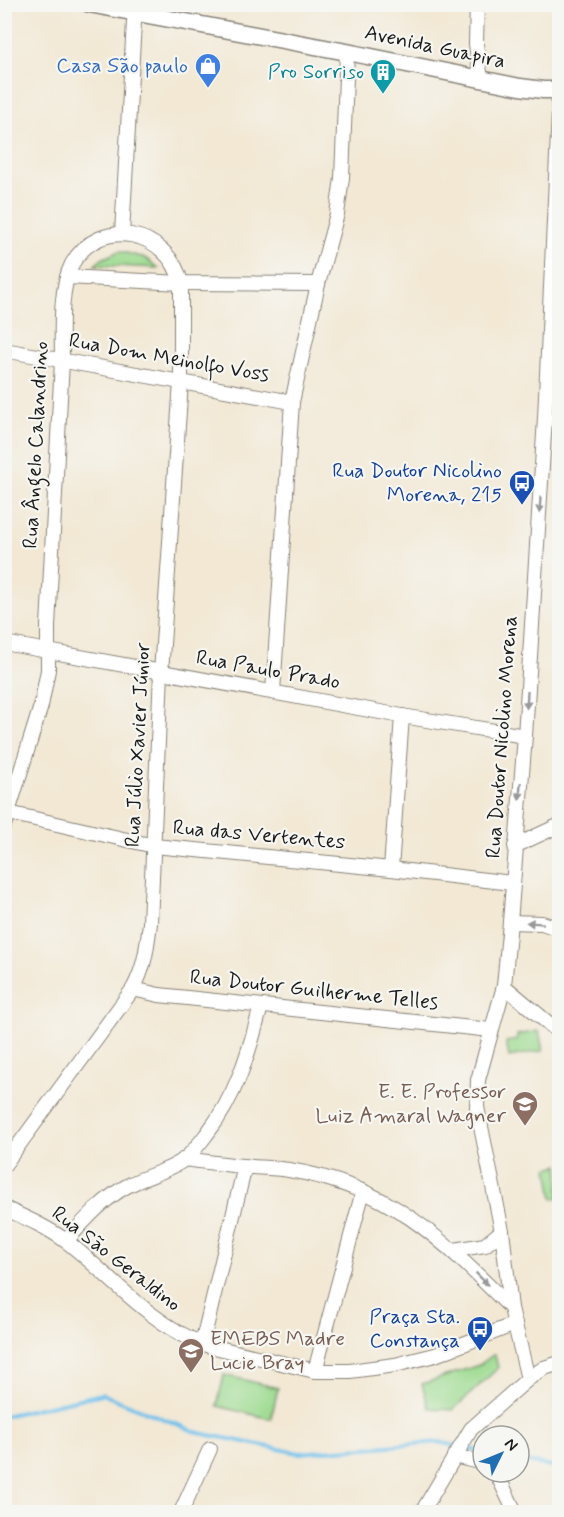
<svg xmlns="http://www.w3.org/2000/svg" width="564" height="1517" font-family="Mynerve,sans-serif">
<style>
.green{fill:#9cda8f;stroke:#5c7b56;stroke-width:1.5}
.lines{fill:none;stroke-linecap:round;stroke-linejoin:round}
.stream{stroke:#6fc1eb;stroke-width:4}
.minor-casing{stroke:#878278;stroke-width:16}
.major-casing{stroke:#878278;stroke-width:19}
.minor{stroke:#fff;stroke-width:14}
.major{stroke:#fff;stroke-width:16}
.oneway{fill:#999}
.labels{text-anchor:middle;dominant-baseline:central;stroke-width:4.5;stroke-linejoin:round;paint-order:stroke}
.street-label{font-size:21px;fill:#1c1c1c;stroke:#f6f6f2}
.shop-label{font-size:21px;fill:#366cbe;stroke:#f6f6f2;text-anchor:end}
.culture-label{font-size:21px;fill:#0d838f;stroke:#f6f6f2;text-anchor:end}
.transit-label{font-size:21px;fill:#164399;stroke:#f6f6f2;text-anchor:end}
.education-label{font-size:21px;fill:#785e54;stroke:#f6f6f2;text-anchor:end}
</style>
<rect width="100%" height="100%" fill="#f6f6f2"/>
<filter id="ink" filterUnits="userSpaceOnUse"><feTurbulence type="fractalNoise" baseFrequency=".0167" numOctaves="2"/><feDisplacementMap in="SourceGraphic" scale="12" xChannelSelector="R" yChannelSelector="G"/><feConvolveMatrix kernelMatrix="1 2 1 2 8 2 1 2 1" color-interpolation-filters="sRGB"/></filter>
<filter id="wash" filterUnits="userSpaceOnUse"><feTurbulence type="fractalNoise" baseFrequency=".008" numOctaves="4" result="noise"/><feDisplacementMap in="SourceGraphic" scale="24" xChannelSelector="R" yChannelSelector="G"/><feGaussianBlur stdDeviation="1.35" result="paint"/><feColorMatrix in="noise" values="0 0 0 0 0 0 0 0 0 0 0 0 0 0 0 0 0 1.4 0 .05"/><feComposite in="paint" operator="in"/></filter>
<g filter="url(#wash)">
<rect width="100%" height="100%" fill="#f2e8d4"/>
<!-- green -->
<g class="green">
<polygon points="119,251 145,258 158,268 95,265 102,259"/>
<polygon points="539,1031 543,1051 509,1057 506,1042 517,1040 517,1035"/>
<polygon points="559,1165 559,1197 553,1199 548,1168"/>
<polygon points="493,1355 495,1355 498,1368 453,1410 429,1408 422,1384 479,1365"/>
<polygon points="224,1375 278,1388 271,1419 217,1406"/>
</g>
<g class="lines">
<!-- stream -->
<g class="stream">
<polyline points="4,1416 102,1394 199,1433 299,1453 439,1442 483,1452"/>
<polyline points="519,1461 560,1467"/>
</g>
</g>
</g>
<g filter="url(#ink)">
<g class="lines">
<!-- minor casing -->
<g class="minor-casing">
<g id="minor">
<polyline points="477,4 476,44 481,80"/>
<polyline points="122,234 135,4"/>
<polyline points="67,277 181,283 318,284"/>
<polyline points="4,350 292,402"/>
<polyline points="4,643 402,716 525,736"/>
<polyline points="273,692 292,402 318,284 337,214 342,178 347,52"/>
<polyline points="4,812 154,846 391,869 512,883"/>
<path d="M4 825 41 706 48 670V626L62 361C62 333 59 289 72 264 99 215 169 230 181 283V382L161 673 150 923C147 947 145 967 133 989L4 1165"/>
<polyline points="515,846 560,825"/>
<polyline points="391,869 402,716"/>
<polyline points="510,922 542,923 560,929"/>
<polyline points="504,986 560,1033"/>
<polyline points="133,989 159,995 491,1030"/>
<path d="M184 1159C207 1162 230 1165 253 1167 265 1168 277 1168 289 1170 390 1186 442 1239 511 1308"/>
<path d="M4 1208C26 1218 47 1227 66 1241 111 1276 148 1322 202 1344L315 1371H350L395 1365 435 1355 515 1324"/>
<path d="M66 1241C84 1221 102 1200 127 1186 145 1176 168 1172 185 1159 193 1152 200 1143 206 1135 236 1097 249 1053 261 1006"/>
<polyline points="454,1250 485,1245 502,1231"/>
<polyline points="202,1344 245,1166"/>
<polyline points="315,1371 363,1191"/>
<polyline points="528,1379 511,1308 502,1231 477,1107 478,1080 504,986 510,922 525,736 545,418 559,112 558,90"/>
<polyline points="454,1456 483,1463"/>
<polyline points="496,1472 515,1512"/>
<polyline points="181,1512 210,1449"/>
<polyline points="422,1512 471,1429 528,1379 544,1368 560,1363"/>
</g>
</g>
<!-- major casing -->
<g class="major-casing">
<polyline id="major" points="89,4 347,52 520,87 543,90 560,90"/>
</g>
<!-- minor -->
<use href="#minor" class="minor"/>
<!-- major -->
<use href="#major" class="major"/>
</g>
<!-- one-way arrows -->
<defs><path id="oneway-solid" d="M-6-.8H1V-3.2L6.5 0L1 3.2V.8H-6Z" transform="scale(1.5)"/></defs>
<g class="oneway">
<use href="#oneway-solid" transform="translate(540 505) rotate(94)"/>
<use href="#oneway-solid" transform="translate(527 700) rotate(94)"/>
<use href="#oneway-solid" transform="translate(520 791) rotate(95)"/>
<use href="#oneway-solid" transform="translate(535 923) rotate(-176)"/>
<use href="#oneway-solid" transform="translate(482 1279) rotate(45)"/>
</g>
</g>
<!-- icons -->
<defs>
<g id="shop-pin" transform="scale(1.35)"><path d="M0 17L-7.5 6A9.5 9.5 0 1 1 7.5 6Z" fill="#3f7fe0" stroke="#f6f6f2"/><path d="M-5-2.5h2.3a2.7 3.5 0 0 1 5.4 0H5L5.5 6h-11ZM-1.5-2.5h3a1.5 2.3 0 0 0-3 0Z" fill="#fff"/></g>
<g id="building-pin" transform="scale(1.35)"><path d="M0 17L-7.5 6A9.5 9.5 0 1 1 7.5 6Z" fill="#0f9aa8" stroke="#f6f6f2"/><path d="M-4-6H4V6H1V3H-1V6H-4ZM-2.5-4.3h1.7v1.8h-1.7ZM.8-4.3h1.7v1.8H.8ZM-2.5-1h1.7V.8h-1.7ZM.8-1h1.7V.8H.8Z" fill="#fff"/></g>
<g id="bus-pin" transform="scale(1.35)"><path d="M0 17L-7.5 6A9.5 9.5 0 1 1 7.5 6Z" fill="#1a4fb4" stroke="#f6f6f2"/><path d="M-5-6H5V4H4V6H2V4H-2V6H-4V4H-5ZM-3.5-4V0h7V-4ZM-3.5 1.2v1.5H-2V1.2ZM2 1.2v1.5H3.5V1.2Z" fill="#fff"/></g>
<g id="school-pin" transform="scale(1.35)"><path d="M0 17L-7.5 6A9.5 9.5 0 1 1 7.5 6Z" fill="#8d6e63" stroke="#f6f6f2"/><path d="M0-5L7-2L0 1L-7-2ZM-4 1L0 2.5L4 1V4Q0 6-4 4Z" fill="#fff"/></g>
</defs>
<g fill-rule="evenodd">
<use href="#shop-pin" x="208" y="66"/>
<use href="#building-pin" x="383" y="72"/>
<use href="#bus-pin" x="522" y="483"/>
<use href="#school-pin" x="525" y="1104"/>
<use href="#bus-pin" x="480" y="1329"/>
<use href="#school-pin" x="191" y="1351"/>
</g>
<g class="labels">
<!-- street labels -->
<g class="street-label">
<text transform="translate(435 47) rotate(12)">Avenida Guapira</text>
<text transform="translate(169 358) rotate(10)">Rua Dom Meinolfo Voss</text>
<text transform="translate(36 445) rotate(-87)">Rua Ângelo Calandrino</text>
<text transform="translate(268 670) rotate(10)">Rua Paulo Prado</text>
<text transform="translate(502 737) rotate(-86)">Rua Doutor Nicolino Morena</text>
<text transform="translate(138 745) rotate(-87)">Rua Júlio Xavier Júnior</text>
<text transform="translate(259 835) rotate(5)">Rua das Vertentes</text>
<text transform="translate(314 990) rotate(6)">Rua Doutor Guilherme Telles</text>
<text transform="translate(116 1259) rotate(38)">Rua São Geraldino</text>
</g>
<!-- shop labels -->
<g class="shop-label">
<text x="188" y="66">Casa São paulo</text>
</g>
<!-- culture labels -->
<g class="culture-label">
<text x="364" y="72">Pro Sorriso</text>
</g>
<!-- transit labels -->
<g class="transit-label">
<text x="502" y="471">Rua Doutor Nicolino<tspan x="502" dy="24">Morena, 215</tspan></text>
<text x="460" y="1317">Praça Sta.<tspan x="460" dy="24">Constança</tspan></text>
</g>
<!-- education labels -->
<g class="education-label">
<text x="506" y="1092">E. E. Professor<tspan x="506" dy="24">Luiz Amaral Wagner</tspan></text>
<text x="210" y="1339" text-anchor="start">EMEBS Madre<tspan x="210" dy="24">Lucie Bray</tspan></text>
</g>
</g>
<!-- margin -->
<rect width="564" height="1517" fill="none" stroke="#f6f6f2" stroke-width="24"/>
<!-- north arrow -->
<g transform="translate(501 1454) rotate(47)"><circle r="28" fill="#f6f6f2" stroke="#9f9f9c" stroke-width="1.5"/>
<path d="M0-4.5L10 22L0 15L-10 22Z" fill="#1f6fb2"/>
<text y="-9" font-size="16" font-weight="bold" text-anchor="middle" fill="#1c1c1c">N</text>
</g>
</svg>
